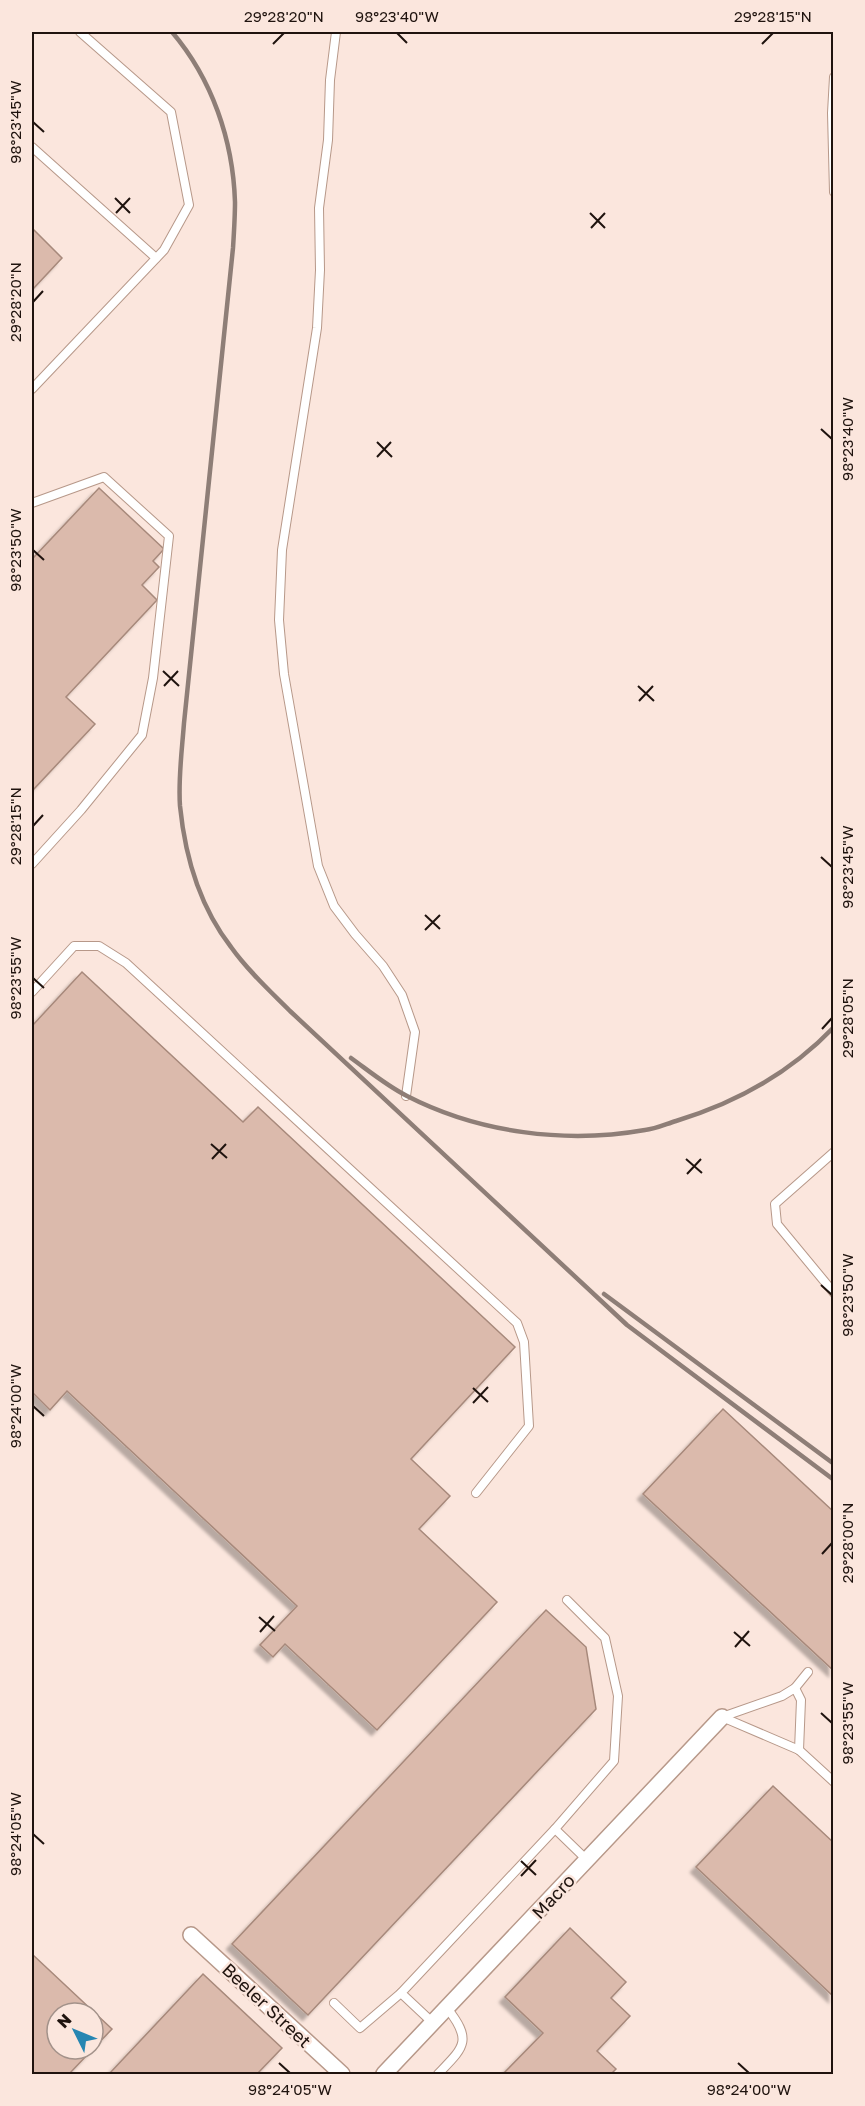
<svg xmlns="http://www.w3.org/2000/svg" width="865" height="2106" font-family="'Golos Text',sans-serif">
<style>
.building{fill:#dbbaac;stroke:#a7897b;stroke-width:1.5;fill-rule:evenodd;filter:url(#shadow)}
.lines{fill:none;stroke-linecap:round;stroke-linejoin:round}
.lane-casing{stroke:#b79889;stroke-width:10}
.street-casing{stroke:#b79889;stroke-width:18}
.lane{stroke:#fff;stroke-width:8}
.street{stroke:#fff;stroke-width:15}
.rail{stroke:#8e7e77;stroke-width:4.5}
.ticks{fill:none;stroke:#1f130e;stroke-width:2}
.labels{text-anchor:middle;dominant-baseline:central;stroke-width:5;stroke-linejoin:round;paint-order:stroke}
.street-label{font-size:18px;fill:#1f130e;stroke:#fbe6dd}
.neatline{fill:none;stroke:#1f130e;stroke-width:2}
.ticks-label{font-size:15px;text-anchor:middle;fill:#1f130e}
</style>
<defs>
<filter id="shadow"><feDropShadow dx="-5.5" dy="5.5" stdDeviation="1.5" flood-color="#0004"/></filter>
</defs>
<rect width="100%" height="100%" fill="#fbe6dd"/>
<!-- building -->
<g class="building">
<polygon points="32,228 62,258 32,290"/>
<polygon points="99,488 164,549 153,561 159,567 142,585 157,600 66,697 95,724 32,791 32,554 34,557"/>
<polygon points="82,972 243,1122 258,1107 515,1347 411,1459 450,1496 419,1529 497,1602 377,1730 285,1644 273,1657 260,1645 297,1606 67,1391 50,1410 32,1392 32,1026"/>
<polygon points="723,1409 834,1512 834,1671 643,1494"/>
<polygon points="546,1610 586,1647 596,1709 308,2015 232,1944"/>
<polygon points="773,1786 834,1843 834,1997 696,1867"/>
<polygon points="570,1928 626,1982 611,1998 630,2016 597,2051 616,2069 611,2074 503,2074 543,2033 505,1997"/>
<path d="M32 1954 112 2029 69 2074H32ZM57 2013H93V2049H57Z"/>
<polygon points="203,1974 282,2048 257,2074 109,2074"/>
</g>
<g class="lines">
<!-- lane casing -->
<g class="lane-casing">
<g id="lane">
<polyline points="336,32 330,80 328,140 319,208 320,270 317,328 282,550 279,620 284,674 318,866 334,906 355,934 383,966 402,995 415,1032 406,1096"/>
<polyline points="834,77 832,113 834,192"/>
<polyline points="32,147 156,258"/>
<polyline points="32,389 164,250 189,205 171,112 80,32"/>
<polyline points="32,503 104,477 169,536 153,678 142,735 81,810 32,864"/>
<polyline points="32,992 74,946 99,946 126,963 517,1323 524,1342 529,1426 476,1493"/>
<polyline points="834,1152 775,1204 777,1224 834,1293"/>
<polyline points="795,1688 808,1672"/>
<polyline points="722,1717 782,1696 795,1688 801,1700 799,1750"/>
<polyline points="722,1717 799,1750 834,1782"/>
<polyline points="555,1829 614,1761 618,1696 605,1638 567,1600"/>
<polyline points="334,2003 360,2028 401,1993"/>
<polyline points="433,2023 401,1993 555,1829 587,1860"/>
<path d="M438 2074C464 2047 473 2041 447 2008"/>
</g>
</g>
<!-- street casing -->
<g class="street-casing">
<g id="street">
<polyline points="191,1935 342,2074"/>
<polyline points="384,2074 722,1717"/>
</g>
</g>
<!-- lane -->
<use href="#lane" class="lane"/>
<!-- street -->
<use href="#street" class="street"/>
<!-- rail -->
<g class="rail">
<path d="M172 32C212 79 233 140 235 202 235 217 234 232 233 248L184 723C182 750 178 779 180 806 185 856 200 907 231 947 248 971 270 991 290 1011L627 1325 834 1480"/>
<path d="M351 1058C369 1071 387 1086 407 1096 479 1133 566 1144 645 1130 656 1129 666 1124 676 1121 736 1103 790 1073 834 1027"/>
<polyline points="604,1294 834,1464"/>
</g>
</g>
<!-- ticks -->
<path class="ticks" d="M397 33 407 43M273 44 284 33M762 44 773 33M33 122 44 132M115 198 130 213M116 213 130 198M590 213 605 228M591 228 605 213M33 302 43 291M821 429 832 439M377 442 392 457M377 457 391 442M33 550 44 560M163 671 179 686M164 686 178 671M638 686 654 701M639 701 653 686M33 826 43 815M821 857 832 867M425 915 440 929M425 930 440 915M33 978 44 988M822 1029 832 1018M211 1144 227 1158M212 1159 226 1144M686 1159 702 1173M687 1174 701 1159M821 1285 832 1295M473 1388 488 1402M473 1403 488 1387M33 1406 44 1416M822 1554 832 1543M259 1617 275 1631M260 1632 274 1616M734 1632 750 1646M735 1647 749 1631M821 1713 832 1723M33 1834 44 1844M521 1861 536 1875M521 1876 536 1860M279 2063 290 2073M738 2063 749 2073"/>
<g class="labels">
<!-- street labels -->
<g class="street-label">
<text transform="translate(553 1896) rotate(-47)">Macro</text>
<text transform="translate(267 2005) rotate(43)">Beeler Street</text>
</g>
</g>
<!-- border -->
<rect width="865" height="2106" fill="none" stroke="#fbe6dd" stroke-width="66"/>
<!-- north arrow -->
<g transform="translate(75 2031) rotate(313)"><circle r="28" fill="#fbe6dd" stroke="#a3928a" stroke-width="1.5"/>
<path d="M0-4.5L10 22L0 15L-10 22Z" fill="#2686b2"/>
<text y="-9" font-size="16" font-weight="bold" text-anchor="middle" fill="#1f130e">N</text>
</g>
<rect x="33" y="33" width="799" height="2040" class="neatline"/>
<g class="ticks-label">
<text x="284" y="22">29°28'20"N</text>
<text x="397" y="22">98°23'40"W</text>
<text x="773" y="22">29°28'15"N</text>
<text transform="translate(16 122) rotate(-90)" y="5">98°23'45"W</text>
<text transform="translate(16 302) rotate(-90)" y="5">29°28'20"N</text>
<text transform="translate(848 439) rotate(-90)" y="5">98°23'40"W</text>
<text transform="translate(16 550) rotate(-90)" y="5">98°23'50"W</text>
<text transform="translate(16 826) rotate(-90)" y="5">29°28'15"N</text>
<text transform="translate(848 867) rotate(-90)" y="5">98°23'45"W</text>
<text transform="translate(16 978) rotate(-90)" y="5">98°23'55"W</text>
<text transform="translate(848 1018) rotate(-90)" y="5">29°28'05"N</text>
<text transform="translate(848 1295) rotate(-90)" y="5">98°23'50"W</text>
<text transform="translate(16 1406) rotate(-90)" y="5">98°24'00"W</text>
<text transform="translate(848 1543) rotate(-90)" y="5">29°28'00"N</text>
<text transform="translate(848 1723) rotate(-90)" y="5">98°23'55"W</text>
<text transform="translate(16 1834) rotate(-90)" y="5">98°24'05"W</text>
<text x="290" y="2095">98°24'05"W</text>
<text x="749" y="2095">98°24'00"W</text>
</g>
</svg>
